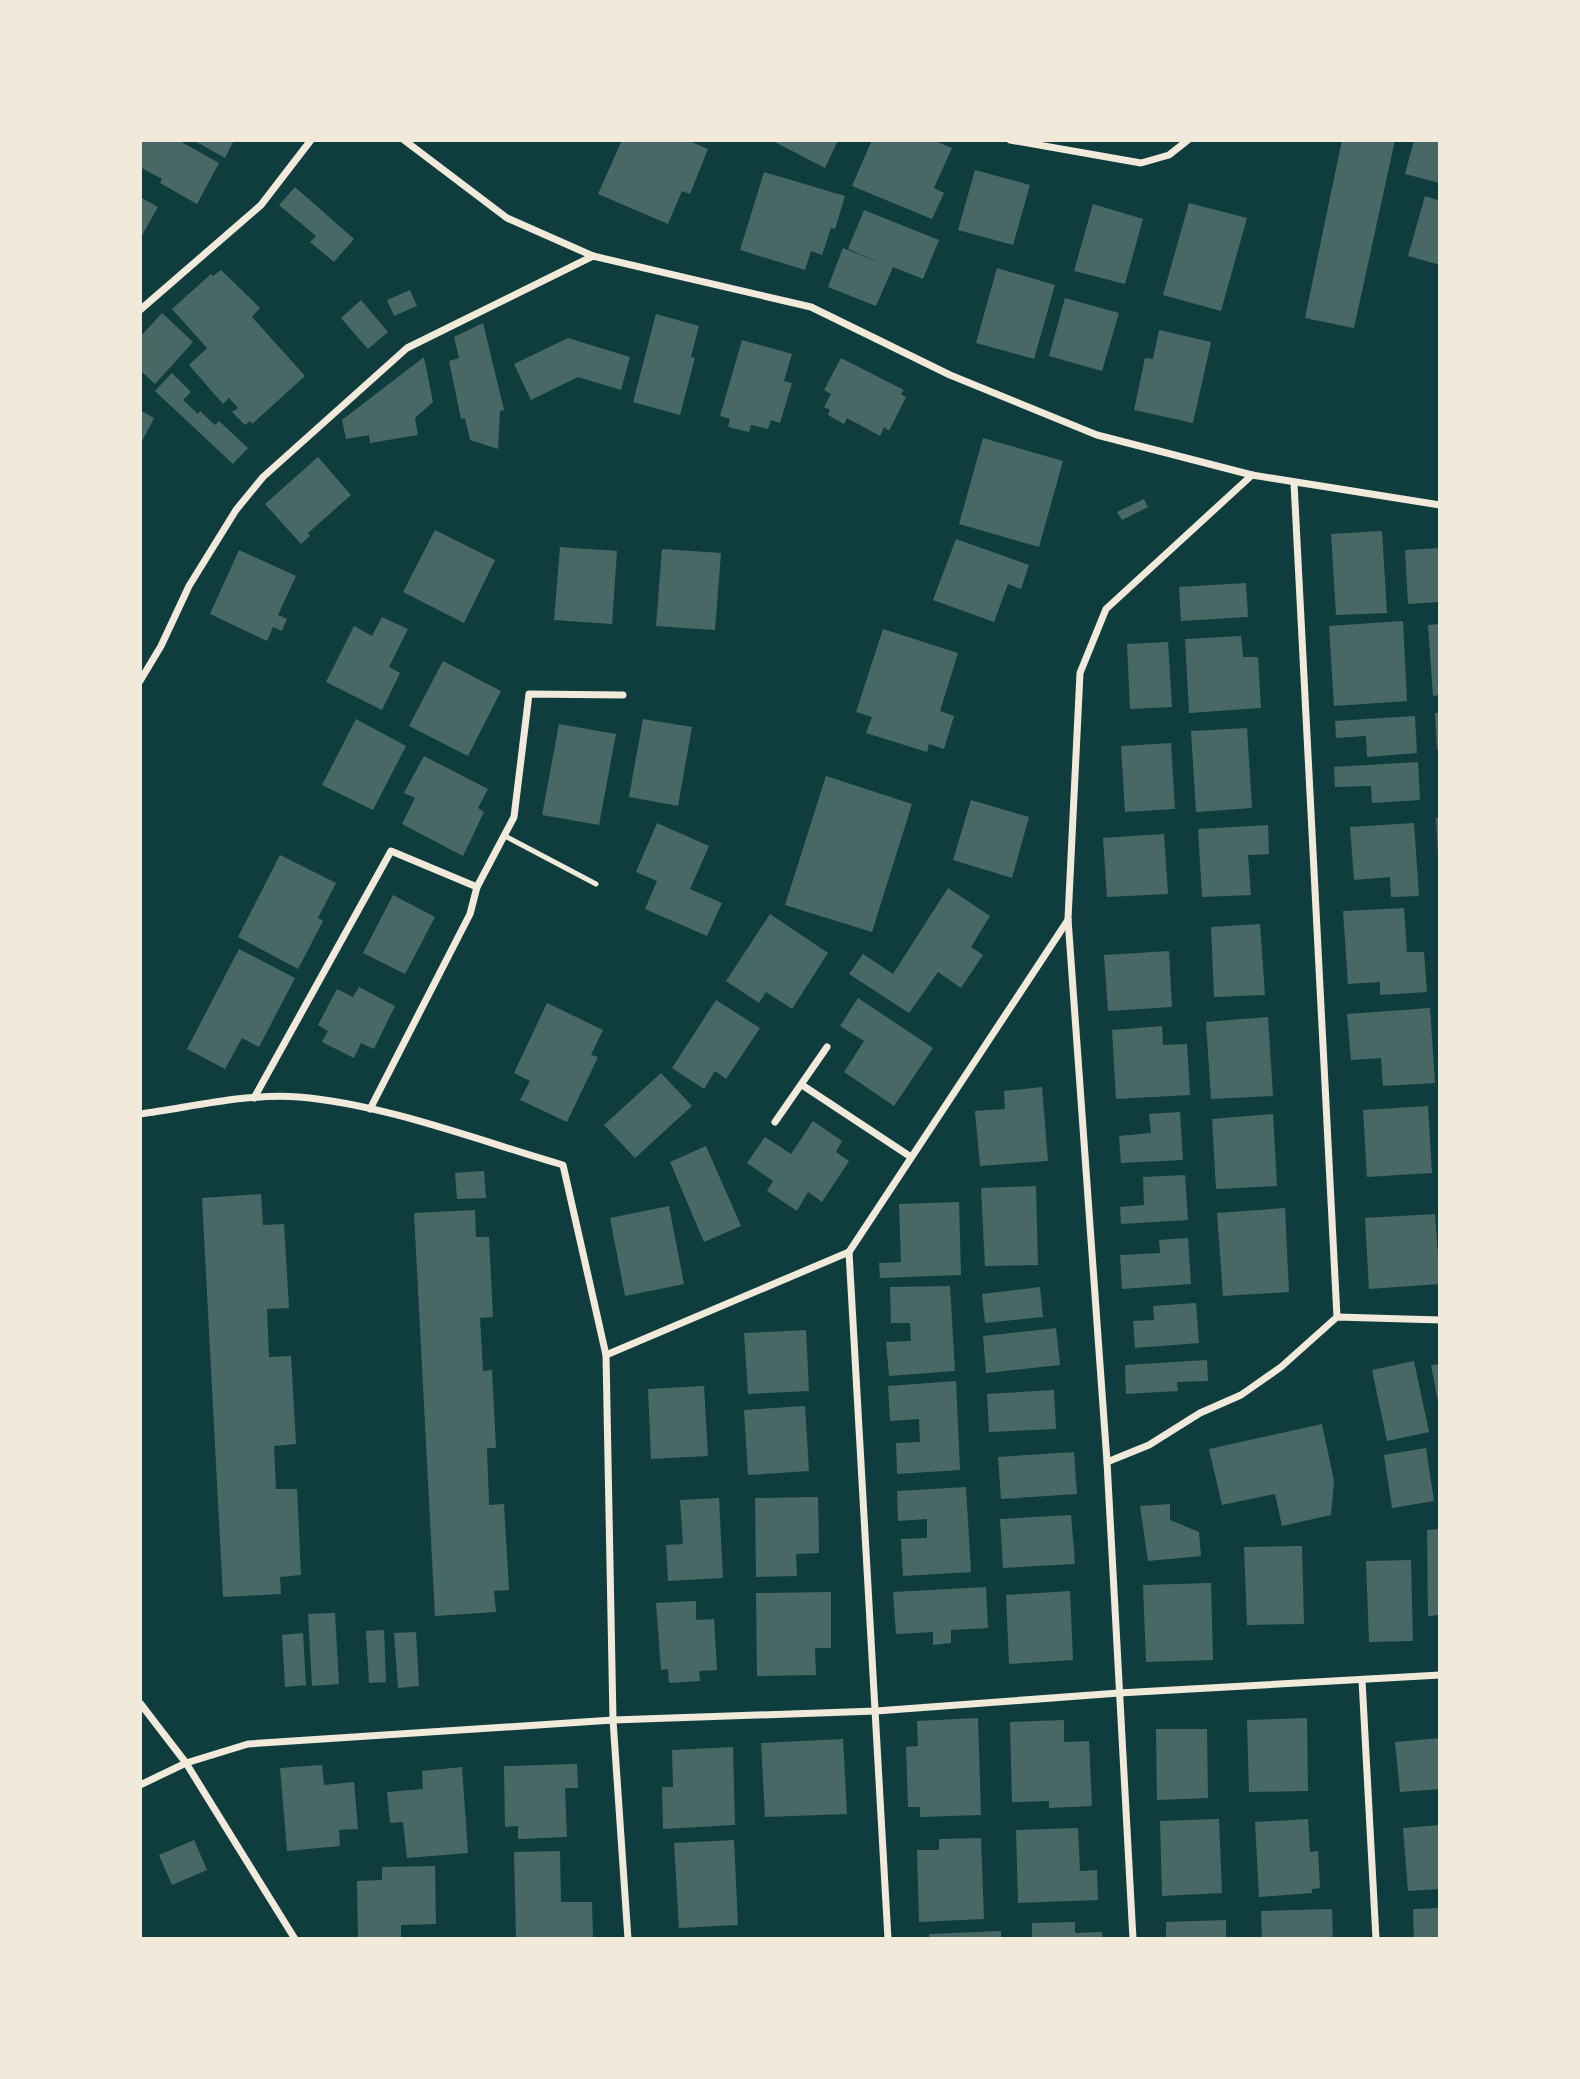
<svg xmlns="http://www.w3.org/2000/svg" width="1580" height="2079" font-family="'Sofia Sans Condensed',sans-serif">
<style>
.building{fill:#486865}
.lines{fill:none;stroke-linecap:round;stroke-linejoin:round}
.service{stroke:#f1e9da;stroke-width:5}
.minor{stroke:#f1e9da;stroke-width:7}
</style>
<rect width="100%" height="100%" fill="#0f3d3e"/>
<!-- building -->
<g class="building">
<polygon points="142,140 178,140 219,163 197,204 160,183 162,179 140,167"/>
<polygon points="193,140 234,140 225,158"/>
<polygon points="622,140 687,140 708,149 690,194 682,191 668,224 598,194"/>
<polygon points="771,140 838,140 825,168"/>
<polygon points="872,140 933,140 952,148 934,188 944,193 932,219 852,186"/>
<polygon points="1342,140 1395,140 1354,328 1305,318"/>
<polygon points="1414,140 1440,140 1440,183 1405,174"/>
<polygon points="975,170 1030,185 1013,245 958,230"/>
<polygon points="764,172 845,196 835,229 831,228 822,255 811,251 805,270 740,250"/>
<polygon points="295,187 354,239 334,262 310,242 316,236 279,205"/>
<polygon points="1425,196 1440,201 1440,265 1408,256"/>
<polygon points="140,197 158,207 140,239"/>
<polygon points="1189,203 1247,218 1221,311 1163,295"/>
<polygon points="1093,204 1143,219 1125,284 1074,271"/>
<polygon points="864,210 939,240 923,279 893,267 876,306 828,287 843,248 890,267 848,249"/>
<polygon points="997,268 1055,285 1034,359 976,343"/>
<polygon points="221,270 260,308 252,317 305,376 252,424 250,421 245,425 232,412 238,408 229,398 223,404 189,365 207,348 172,309 211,274 213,276"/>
<polygon points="410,290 417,306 394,316 387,300"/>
<polygon points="1065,298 1119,313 1102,371 1049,356"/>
<polygon points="361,300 388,332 368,349 341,318"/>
<polygon points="162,313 193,342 155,384 140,370 140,337"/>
<polygon points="656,314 699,326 691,357 695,358 680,415 633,402"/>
<polygon points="483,323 504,410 500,411 498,449 470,440 465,418 461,419 449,361 459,358 454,337"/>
<polygon points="1159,330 1211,342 1193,423 1134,410 1145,358 1153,359"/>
<polygon points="568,338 630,357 621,390 578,377 531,400 514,364"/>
<polygon points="742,340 792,354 784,381 792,383 780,423 771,420 768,429 751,425 749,432 728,427 730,419 720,416"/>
<polygon points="424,357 433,402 415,418 418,435 370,443 369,435 346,439 342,420"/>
<polygon points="841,358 904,390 901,394 906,397 889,431 884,427 880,436 847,418 844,424 828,415 830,410 824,407 831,394 824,390"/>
<polygon points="172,373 191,392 183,400 198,414 200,411 215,425 219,421 248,448 233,464 155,391"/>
<polygon points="140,410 154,418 140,445"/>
<polygon points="983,438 1063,461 1039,547 959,524"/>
<polygon points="318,457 351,495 308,533 310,536 301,544 265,504"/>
<polygon points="1144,499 1148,507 1122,520 1117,512"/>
<polygon points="435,530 495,560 464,623 403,592"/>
<polygon points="1382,531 1387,613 1336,615 1331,534"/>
<polygon points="956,539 1029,565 1021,589 1008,584 994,622 933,600"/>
<polygon points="560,547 617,551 612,624 554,620"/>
<polygon points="1440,548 1440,602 1408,604 1405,550"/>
<polygon points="662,549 721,553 715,630 656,626"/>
<polygon points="239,550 296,576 278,615 287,619 282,631 273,627 267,641 210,614"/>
<polygon points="1246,583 1248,617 1181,621 1179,587"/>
<polygon points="382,617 408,629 389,667 400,673 382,710 326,682 354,626 372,636"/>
<polygon points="1403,621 1407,701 1334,706 1329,626"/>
<polygon points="1440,624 1440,695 1433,696 1428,625"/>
<polygon points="883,629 958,653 940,711 954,716 944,749 929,744 927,752 866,733 872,717 856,712"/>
<polygon points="1241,636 1243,657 1258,657 1261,708 1189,713 1185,639"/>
<polygon points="1168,642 1172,707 1130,709 1127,644"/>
<polygon points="443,661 501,691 468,756 409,726"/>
<polygon points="1435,713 1440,713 1440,750 1437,750"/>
<polygon points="1415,716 1417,753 1367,757 1366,736 1336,738 1335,721"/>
<polygon points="356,719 406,746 373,810 322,785"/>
<polygon points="643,719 692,727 678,806 629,797"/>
<polygon points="559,724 616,734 599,825 542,815"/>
<polygon points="1247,728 1252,808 1196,812 1191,731"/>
<polygon points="1171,743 1175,809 1125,812 1121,746"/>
<polygon points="424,756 488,789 478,808 484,812 463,856 402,824 415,798 404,793"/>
<polygon points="1418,762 1420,800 1372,803 1371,786 1335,787 1334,767"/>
<polygon points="826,776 912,804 872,932 785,905"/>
<polygon points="971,800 1029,817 1012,878 953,860"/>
<polygon points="1436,818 1440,818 1440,854 1438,855"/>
<polygon points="657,823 709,846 690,889 722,903 707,936 645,909 657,881 636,872"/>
<polygon points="1414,823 1419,896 1391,897 1390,877 1354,880 1350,827"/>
<polygon points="1268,825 1269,854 1248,855 1251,895 1202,897 1198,829"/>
<polygon points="1164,834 1168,894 1107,897 1103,838"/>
<polygon points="280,855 336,883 318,918 323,921 298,969 238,937"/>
<polygon points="948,888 990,916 971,947 983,955 961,988 938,972 909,1013 849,974 863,954 893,974"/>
<polygon points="393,895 435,917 405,974 363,953"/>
<polygon points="1404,908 1407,952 1424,952 1427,992 1380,995 1380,982 1348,984 1343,911"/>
<polygon points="770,914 828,953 792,1009 766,992 759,1003 726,981"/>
<polygon points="1260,924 1265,995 1214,997 1211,927"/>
<polygon points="239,949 295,978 259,1047 242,1038 225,1069 187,1049"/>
<polygon points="1169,951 1172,1007 1108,1011 1104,955"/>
<polygon points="359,987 395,1006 374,1049 361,1043 354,1058 322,1042 328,1031 318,1025 337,989 353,997"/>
<polygon points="858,998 933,1048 894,1106 844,1072 864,1041 840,1026"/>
<polygon points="716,1000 760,1028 726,1079 715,1071 704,1089 672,1068"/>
<polygon points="547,1003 603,1030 591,1055 598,1057 567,1122 520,1100 530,1081 514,1073"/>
<polygon points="1430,1008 1435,1083 1383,1086 1381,1058 1351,1060 1347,1014"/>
<polygon points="1268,1017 1273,1096 1211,1099 1206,1022"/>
<polygon points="1162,1026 1163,1045 1187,1044 1190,1095 1116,1099 1112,1030"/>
<polygon points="661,1073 692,1106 635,1158 604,1125"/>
<polygon points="1042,1087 1048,1161 980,1166 975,1111 1005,1109 1004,1091"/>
<polygon points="1428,1106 1432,1173 1367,1177 1363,1110"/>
<polygon points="1180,1112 1183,1160 1121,1163 1119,1136 1151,1133 1149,1114"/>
<polygon points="1273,1114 1277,1186 1216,1189 1212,1119"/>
<polygon points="813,1121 842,1141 836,1152 849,1161 822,1202 808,1192 797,1211 767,1191 773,1181 747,1163 765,1137 791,1154"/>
<polygon points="706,1146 741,1226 704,1242 670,1162"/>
<polygon points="484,1171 486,1198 457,1199 455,1173"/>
<polygon points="1185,1175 1188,1220 1121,1224 1120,1207 1144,1205 1143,1177"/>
<polygon points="1036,1186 1038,1265 985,1266 981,1188"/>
<polygon points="261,1194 263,1225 284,1224 289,1308 267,1309 269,1357 291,1356 296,1444 274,1446 276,1489 297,1489 301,1575 280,1577 281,1594 223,1597 202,1198"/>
<polygon points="959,1202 961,1275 880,1278 879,1263 901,1262 899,1204"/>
<polygon points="669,1206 684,1284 625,1296 610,1218"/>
<polygon points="1285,1208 1289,1292 1223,1296 1217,1213"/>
<polygon points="475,1210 476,1237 489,1237 493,1317 480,1318 483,1371 492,1370 496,1448 487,1448 489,1505 504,1504 509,1590 494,1591 496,1612 435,1616 414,1213"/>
<polygon points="1435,1214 1440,1284 1369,1289 1365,1218"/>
<polygon points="1188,1238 1191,1284 1122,1289 1120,1255 1160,1253 1159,1240"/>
<polygon points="950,1286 955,1371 889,1376 886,1342 911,1341 910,1323 891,1323 890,1287"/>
<polygon points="1040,1287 1043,1317 985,1323 982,1294"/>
<polygon points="1196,1303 1199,1343 1135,1348 1133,1321 1154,1320 1153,1306"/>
<polygon points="1056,1328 1060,1365 986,1373 983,1336"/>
<polygon points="806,1330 809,1391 748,1394 744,1333"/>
<polygon points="1207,1360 1208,1381 1177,1382 1178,1391 1126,1394 1125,1365"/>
<polygon points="1414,1361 1429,1432 1387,1441 1372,1370"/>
<polygon points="1440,1364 1440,1407 1439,1407 1431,1365"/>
<polygon points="956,1381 960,1470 897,1474 896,1443 920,1442 919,1419 890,1421 888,1386"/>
<polygon points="704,1386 708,1456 651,1459 648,1389"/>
<polygon points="1054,1390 1056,1429 989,1432 987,1394"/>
<polygon points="805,1406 809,1471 748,1475 744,1410"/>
<polygon points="1322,1424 1334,1481 1331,1515 1282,1526 1275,1494 1222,1505 1209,1449"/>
<polygon points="1426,1448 1434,1501 1392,1508 1384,1455"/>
<polygon points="1074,1452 1077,1494 1001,1499 998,1457"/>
<polygon points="966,1487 971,1572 903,1576 901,1539 927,1538 927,1519 898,1521 897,1491"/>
<polygon points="818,1497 819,1553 796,1554 797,1576 756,1577 755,1498"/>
<polygon points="719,1498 723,1578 668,1581 666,1545 683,1544 680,1500"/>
<polygon points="1170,1504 1170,1520 1199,1532 1201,1556 1148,1561 1140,1506"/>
<polygon points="1071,1515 1075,1564 1003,1568 1000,1519"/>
<polygon points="1440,1529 1440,1615 1428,1616 1427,1530"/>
<polygon points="1302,1546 1304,1624 1247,1625 1244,1547"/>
<polygon points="1411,1560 1413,1641 1369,1642 1366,1561"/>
<polygon points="1211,1583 1213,1660 1146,1662 1143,1585"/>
<polygon points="986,1587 988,1628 951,1630 951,1643 933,1645 933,1632 896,1634 893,1592"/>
<polygon points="1070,1591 1073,1660 1009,1664 1006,1595"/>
<polygon points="831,1592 831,1648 815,1648 816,1675 757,1676 756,1593"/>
<polygon points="696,1601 696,1620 714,1619 717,1670 699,1671 700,1681 669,1683 668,1669 661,1670 656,1603"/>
<polygon points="335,1613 339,1684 312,1686 308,1614"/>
<polygon points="384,1630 386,1682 369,1683 366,1631"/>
<polygon points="416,1632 419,1686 398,1688 394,1633"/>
<polygon points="303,1633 306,1685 285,1687 282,1635"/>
<polygon points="978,1718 981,1815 920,1817 920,1807 908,1807 906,1747 918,1746 917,1721"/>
<polygon points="1307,1718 1308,1791 1249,1792 1247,1720"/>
<polygon points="1064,1720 1064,1742 1089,1741 1092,1806 1049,1808 1049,1801 1012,1802 1010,1722"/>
<polygon points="1156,1729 1207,1729 1208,1798 1157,1800"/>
<polygon points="1440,1738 1440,1789 1400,1792 1395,1742"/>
<polygon points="843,1739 847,1814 765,1817 761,1743"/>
<polygon points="733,1747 735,1825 663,1829 662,1787 673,1787 672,1750"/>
<polygon points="577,1764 578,1788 565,1788 567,1837 518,1839 518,1826 505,1827 504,1766"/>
<polygon points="322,1765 324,1785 354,1782 358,1829 339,1830 340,1846 287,1851 280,1768"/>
<polygon points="462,1767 468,1853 407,1858 403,1822 390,1823 387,1792 423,1789 422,1771"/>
<polygon points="1219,1819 1222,1893 1162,1896 1160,1821"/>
<polygon points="1308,1819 1310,1852 1318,1851 1320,1888 1312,1889 1312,1893 1259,1897 1255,1822"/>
<polygon points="1440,1825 1440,1889 1408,1891 1403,1828"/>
<polygon points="1078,1828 1080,1871 1097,1870 1098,1900 1018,1903 1016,1830"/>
<polygon points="981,1838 984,1919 919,1922 917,1850 939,1850 939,1839"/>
<polygon points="194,1840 207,1870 172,1885 159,1855"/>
<polygon points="734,1840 738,1925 679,1928 674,1843"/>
<polygon points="560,1851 561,1902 592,1902 593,1939 516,1939 514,1852"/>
<polygon points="435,1866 436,1924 401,1925 401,1939 358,1939 357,1881 382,1880 382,1867"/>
<polygon points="1440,1908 1440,1939 1414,1939 1413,1909"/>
<polygon points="1332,1909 1333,1939 1262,1939 1261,1911"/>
<polygon points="1226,1920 1226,1939 1166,1939 1166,1922"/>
<polygon points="1075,1922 1075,1933 1102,1932 1103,1939 1032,1939 1032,1923"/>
<polygon points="1001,1931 1001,1939 929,1939 929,1934"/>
</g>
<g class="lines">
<!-- service -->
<polyline class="service" points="505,836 596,884"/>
<!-- minor -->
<g class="minor">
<polyline points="404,140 507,218 593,256 811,307 950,375 1097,435 1252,475 1440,505"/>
<polyline points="1010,140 1141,163 1169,155 1188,140"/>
<polyline points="140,310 261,205 311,140"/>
<polyline points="1294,483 1337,1317"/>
<polyline points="140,681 161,646 189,586 236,510 263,477 407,348 593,256"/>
<polyline points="802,1085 911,1157"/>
<polyline points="254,1098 391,851 477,887"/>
<polyline points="370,1109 470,914 477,887 514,817 529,694 623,695"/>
<path d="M140 1114C192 1107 247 1093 299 1097 384 1104 480 1141 563 1165L606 1355 613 1720 628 1939"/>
<polyline points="775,1122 827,1047"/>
<polyline points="849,1252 888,1939"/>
<polyline points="606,1355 849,1252 1068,920"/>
<polyline points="1107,1462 1068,919 1080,673 1106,609 1252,475"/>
<polyline points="1362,1680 1376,1939"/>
<polyline points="140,1703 186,1763 295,1939"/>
<polyline points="140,1785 186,1763 248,1744 613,1720 876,1711 1119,1693 1440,1675"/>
<polyline points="1133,1939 1107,1462 1149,1445 1200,1413 1241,1395 1281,1367 1337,1317 1440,1320"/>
</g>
</g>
<!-- border -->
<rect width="1580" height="2079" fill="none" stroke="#f1e9da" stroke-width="284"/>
</svg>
